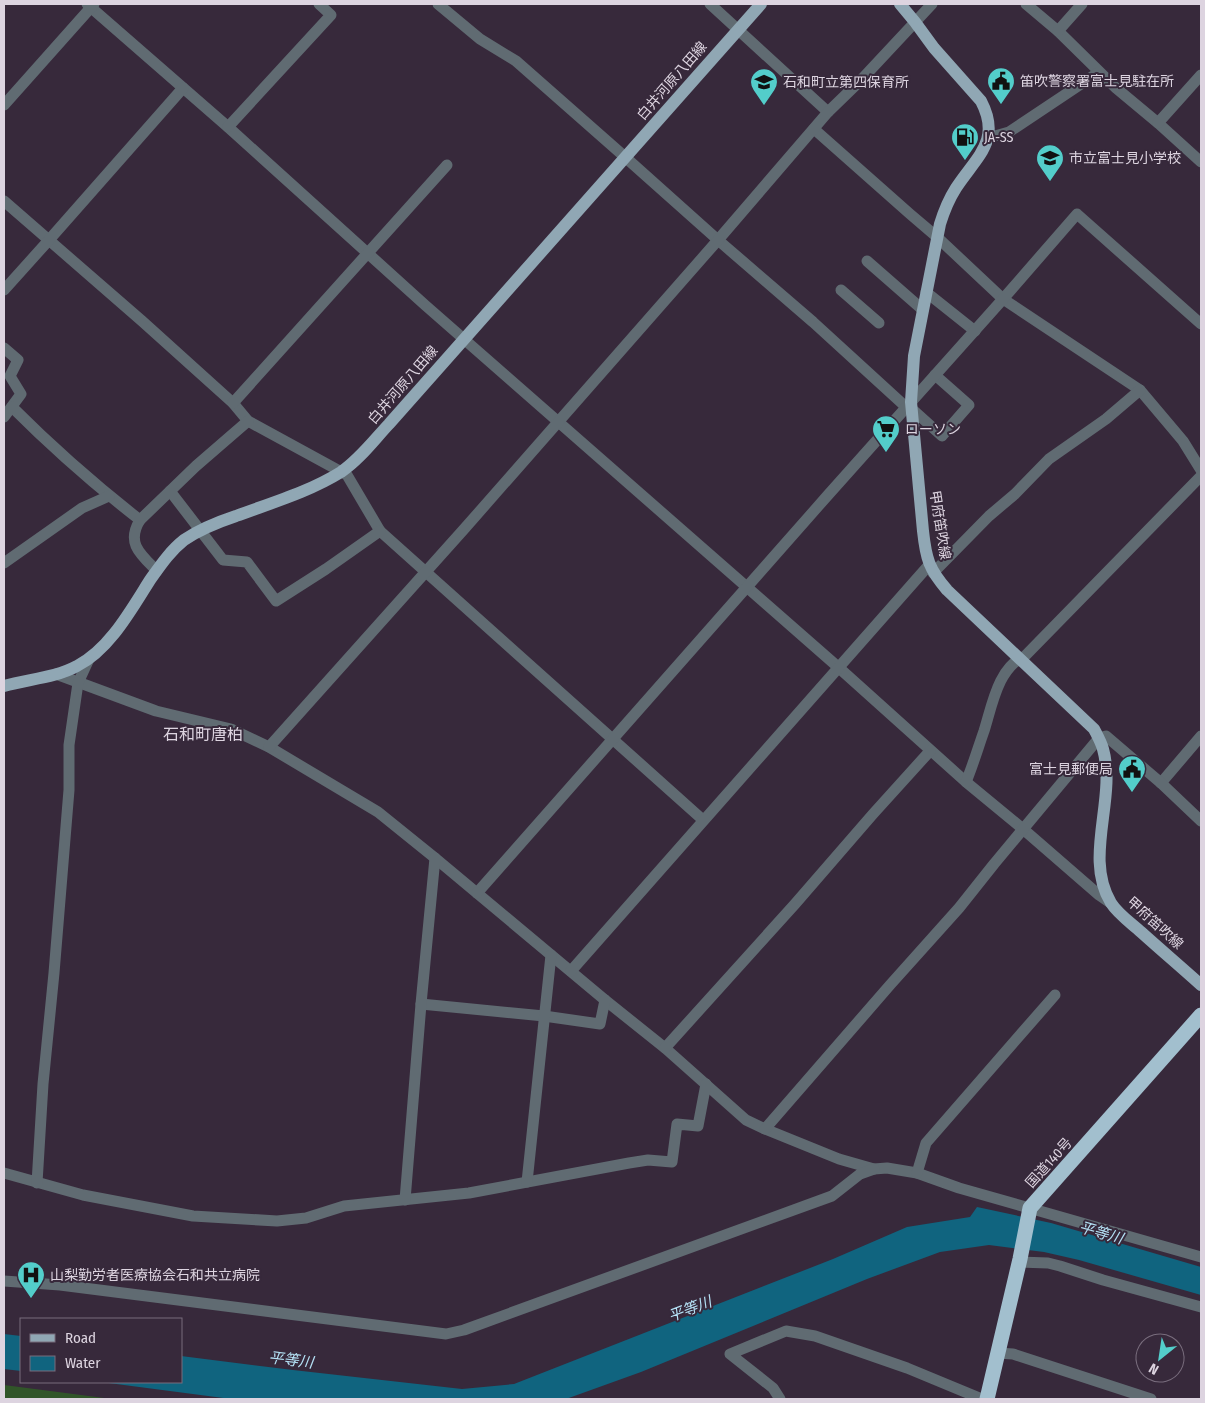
<svg xmlns="http://www.w3.org/2000/svg" width="1205" height="1403" font-family="'Fira Sans Condensed','Noto Sans JP',sans-serif">
<style>
.green{fill:#315529}
.water{fill:#10647f}
.lines{fill:none;stroke-linecap:round;stroke-linejoin:round}
.minor{stroke:#606b72;stroke-width:11}
.major{stroke:#90a7b4;stroke-width:12}
.highway{stroke:#a2bfce;stroke-width:15}
.labels{text-anchor:middle;dominant-baseline:central;stroke-width:4;stroke-linejoin:round;paint-order:stroke}
.street-label{font-size:14px;fill:#ddd4e0;stroke:#37293b}
.poi-label{font-size:14px;fill:#ddd4e0;stroke:#37293b;text-anchor:start}
.water-label{font-size:15px;font-style:italic;fill:#b5e2f6;stroke:#37293b}
.quarter-label{font-size:16px;fill:#ddd4e0;stroke:#37293b}
</style>
<rect width="100%" height="100%" fill="#37293b"/>
<!-- green -->
<polygon class="green" points="4,1385 112,1399 4,1399"/>
<!-- water -->
<g class="water">
<polygon points="977,1207 1051,1223 1201,1267 1201,1295 1079,1260 1044,1252 989,1245 940,1252 867,1279 641,1372 566,1399 231,1399 101,1382 181,1382 181,1356 293,1370 462,1389 514,1384 833,1259 907,1227 970,1217"/>
<polygon points="4,1334 21,1336 21,1371 4,1369"/>
</g>
<g class="lines">
<!-- minor -->
<g class="minor">
<polyline points="87,4 228,127 425,305 838,667 966,782 1023,829 1099,895 1112,904"/>
<polyline points="438,4 480,39 516,61 625,157 718,240 813,322 906,407"/>
<polyline points="710,4 828,112"/>
<polyline points="1026,4 1058,31 1116,88 1158,123 1201,162"/>
<polyline points="1058,31 1082,4"/>
<polyline points="4,105 94,4"/>
<polyline points="1158,123 1201,75"/>
<polyline points="228,127 331,15 319,4"/>
<polyline points="814,129 910,214 937,237 1003,299 1140,390 1183,441 1201,470"/>
<polyline points="988,138 1009,132 1099,72"/>
<polyline points="4,201 142,321 233,403 248,421 347,475 380,531 703,820"/>
<polyline points="867,261 923,310"/>
<polyline points="4,290 49,240 183,88"/>
<polyline points="841,290 879,323"/>
<polyline points="926,292 975,331"/>
<polyline points="4,348 18,360 10,376 21,394 4,417"/>
<polyline points="233,403 447,165"/>
<path d="M12 407C52 447 95 485 140 520"/>
<polyline points="912,409 942,436 969,405 935,375"/>
<polyline points="170,491 223,560 247,562 276,601 326,569 380,531"/>
<polyline points="4,563 82,508 109,496"/>
<path d="M157 571C140 554 126 543 140 520L196 466 248 421"/>
<polyline points="933,573 989,516 1015,494 1049,459 1106,419 1140,390"/>
<polyline points="56,674 156,711 231,729 269,747 378,812 435,858 605,1000 665,1048 746,1120 765,1129 839,1159 874,1169 887,1168 917,1173 959,1188 1201,1257"/>
<polyline points="269,747 465,528 718,240 828,112 861,80 932,4"/>
<path d="M966 782C973 765 978 748 984 731 992 706 998 667 1025 656L1201 476"/>
<polyline points="1161,783 1201,736"/>
<polyline points="477,893 828,495 1003,299 1077,214 1201,324"/>
<polyline points="571,971 929,565"/>
<polyline points="421,1004 544,1016 600,1024 605,1000"/>
<polyline points="665,1048 795,904 873,814 930,751"/>
<polyline points="765,1129 890,985 959,908 994,864 1099,738 1106,736 1161,783 1201,821"/>
<polyline points="4,1173 83,1195 193,1216 277,1221 306,1218 344,1206 469,1193 629,1163 648,1160 672,1162 677,1124 698,1126 706,1084"/>
<polyline points="917,1173 926,1143 1055,995"/>
<polyline points="527,1182 551,955"/>
<polyline points="37,1183 43,1084 54,973 69,790 69,745 78,683 89,659"/>
<polyline points="405,1200 421,1004 435,858"/>
<polyline points="1019,1262 1048,1263 1060,1266 1103,1280 1201,1307"/>
<polyline points="4,1281 60,1285 446,1334 464,1330 832,1196 860,1174 874,1169"/>
<polyline points="998,1353 1013,1354 1151,1399"/>
<polyline points="780,1399 773,1388 730,1354 786,1331 815,1336 907,1368 982,1399"/>
</g>
<!-- major -->
<g class="major">
<path d="M900 4 915 22 934 48 981 101C1002 141 976 157 956 188 949 199 944 211 940 224L914 356 911 402 923 531C926 559 929 569 947 590L1094 729C1097 735 1101 742 1103 749 1117 799 1083 857 1111 903 1118 914 1131 923 1141 932 1161 950 1181 967 1201 985"/>
<path d="M4 686C28 679 55 678 77 666 109 650 131 610 150 580 160 566 170 551 184 540 200 529 218 522 236 516 271 503 309 492 341 472 360 459 374 440 389 424L761 4"/>
</g>
<!-- highway -->
<polyline class="highway" points="987,1399 1020,1259 1030,1208 1201,1015"/>
</g>
<!-- icons -->
<defs>
<g id="civic-pin" transform="scale(1.4375)"><path d="M0 17L-7.5 6A9.5 9.5 0 1 1 7.5 6Z" fill="#53cdca" stroke="#37293b"/><path d="M-.6-6.5H3V-4.5H.6V-3L4-1V1h2V6H-6V1h2V-1L-.6-3ZM-1.2 2.5V6h2.4V2.5Z" fill="#111"/></g>
<g id="school-pin" transform="scale(1.4375)"><path d="M0 17L-7.5 6A9.5 9.5 0 1 1 7.5 6Z" fill="#53cdca" stroke="#37293b"/><path d="M0-5L7-2L0 1L-7-2ZM-4 1L0 2.5L4 1V4Q0 6-4 4Z" fill="#111"/></g>
<g id="fuel-pin" transform="scale(1.4375)"><path d="M0 17L-7.5 6A9.5 9.5 0 1 1 7.5 6Z" fill="#53cdca" stroke="#37293b"/><path d="M-5.5-6h7V0h2V4h1.3V-2.5L3-4.5l.8-.8L6-3V5H2.5V1h-1V6h-7ZM-4.2-4.7v3.2H.2V-4.7Z" fill="#111"/></g>
<g id="supermarket-pin" transform="scale(1.4375)"><path d="M0 17L-7.5 6A9.5 9.5 0 1 1 7.5 6Z" fill="#53cdca" stroke="#37293b"/><path d="M-6-5.5h2.5l.6 2H6L4.5 2H-2.5L-4.4-4H-6ZM-1.5 3.2a1.3 1.3 0 1 0 .1 0ZM3 3.2a1.3 1.3 0 1 0 .1 0Z" fill="#111"/></g>
<g id="hospital-pin" transform="scale(1.4375)"><path d="M0 17L-7.5 6A9.5 9.5 0 1 1 7.5 6Z" fill="#53cdca" stroke="#37293b"/><path d="M-5-5h3v3.5h4V-5h3V5h-3V1.5h-4V5h-3Z" fill="#111"/></g>
</defs>
<g fill-rule="evenodd">
<use href="#civic-pin" x="1001" y="81"/>
<use href="#school-pin" x="764" y="82"/>
<use href="#fuel-pin" x="965" y="137"/>
<use href="#school-pin" x="1050" y="158"/>
<use href="#supermarket-pin" x="886" y="429"/>
<use href="#civic-pin" x="1132" y="769"/>
<use href="#hospital-pin" x="31" y="1275"/>
</g>
<g class="labels">
<!-- street labels -->
<g class="street-label">
<text transform="translate(672 81) rotate(-49)">白井河原八田線</text>
<text transform="translate(403 385) rotate(-49)">白井河原八田線</text>
<text transform="translate(940 525) rotate(81)">甲府笛吹線</text>
<text transform="translate(1155 923) rotate(42)">甲府笛吹線</text>
<text transform="translate(1049 1163) rotate(-48)">国道140号</text>
</g>
<!-- poi labels -->
<g class="poi-label">
<text x="1020" y="81">笛吹警察署富士見駐在所</text>
<text x="783" y="82">石和町立第四保育所</text>
<text x="984" y="137">JA-SS</text>
<text x="1069" y="158">市立富士見小学校</text>
<text x="905" y="429">ローソン</text>
<text x="1113" y="769" text-anchor="end">富士見郵便局</text>
<text x="50" y="1275">山梨勤労者医療協会石和共立病院</text>
</g>
<!-- water labels -->
<g class="water-label">
<text transform="translate(1101 1233) rotate(16)">平等川</text>
<text transform="translate(690 1309) rotate(-21)">平等川</text>
<text transform="translate(291 1360) rotate(7)">平等川</text>
</g>
<!-- quarter labels -->
<g class="quarter-label">
<text x="203" y="734">石和町唐柏</text>
</g>
</g>
<!-- border -->
<rect width="1205" height="1403" fill="none" stroke="#ddd4e0" stroke-width="10"/>
<!-- legend -->
<rect x="20" y="1318" width="162" height="65" fill="#37293b" stroke="#796d7d"/>
<rect x="30" y="1334" width="25" height="8" fill="#90a7b4" stroke="#796d7d"/>
<text x="65" y="1343" font-size="15" fill="#ddd4e0">Road</text>
<rect x="30" y="1356" width="25" height="15" fill="#10647f" stroke="#796d7d"/>
<text x="65" y="1368" font-size="15" fill="#ddd4e0">Water</text>
<!-- north arrow -->
<g transform="translate(1160 1358) rotate(210)"><circle r="24" fill="#37293b" stroke="#796d7d"/>
<path d="M0-4L9 19L0 12L-9 19Z" fill="#53cdca"/>
<text y="-8" font-size="14" font-weight="bold" text-anchor="middle" fill="#ddd4e0">N</text>
</g>
</svg>
